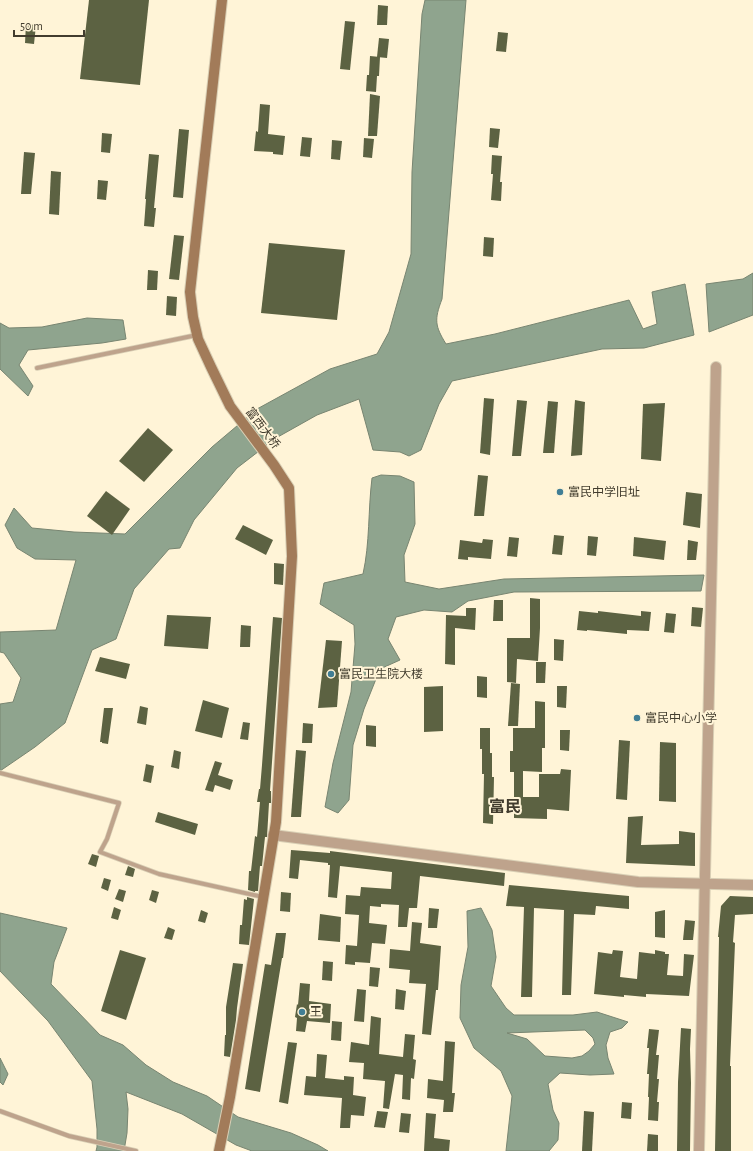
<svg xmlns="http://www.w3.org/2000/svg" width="753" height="1151" font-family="'Alegreya Sans','Noto Sans SC',sans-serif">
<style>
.water{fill:#8fa48e;stroke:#788571;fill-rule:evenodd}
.building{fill:#5c6242}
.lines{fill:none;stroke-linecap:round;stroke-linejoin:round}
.service-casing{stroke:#d9cfb5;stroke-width:5.5}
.tertiary-casing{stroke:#d9cfb5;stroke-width:12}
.secondary-casing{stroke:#d9cfb5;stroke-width:12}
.service{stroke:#bea38c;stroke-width:4}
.tertiary{stroke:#bea38c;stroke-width:10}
.secondary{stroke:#a27b59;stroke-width:10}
.poi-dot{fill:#417e95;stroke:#fff4d7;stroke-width:1.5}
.labels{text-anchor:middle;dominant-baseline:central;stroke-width:4;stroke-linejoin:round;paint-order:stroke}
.street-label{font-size:12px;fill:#423c2e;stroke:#fff4d7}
.poi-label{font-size:12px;fill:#423c2e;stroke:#fff4d7;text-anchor:start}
.district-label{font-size:16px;font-weight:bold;fill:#423c2e;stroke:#fff4d7}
</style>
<rect width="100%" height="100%" fill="#fff4d7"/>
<!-- water -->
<g class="water">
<path d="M425 0H466L442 299C434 320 435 326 446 344L495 334 629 300 643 329 657 324 652 292 685 284 694 335 644 348 602 349 452 381 439 404 421 450 409 456 400 452 373 450 359 399 317 415 276 438 237 468 194 520 180 548 169 549 134 589 116 639 92 650 65 723 35 747 0 771V704L13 702 21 678 4 653 0 652V632L56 630 76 560 35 559 17 548 5 525 14 508 32 528 74 532 125 534 212 447 257 409 330 369 377 354 389 332 411 254 412 172 422 14Z"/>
<polygon points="753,273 753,315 709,332 706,284 743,279"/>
<polygon points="87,318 123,320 126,339 102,343 28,350 19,365 33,386 28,396 0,369 0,323 9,328 42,327"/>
<path d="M381 475 400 476 414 482 415 524 404 555 405 582 439 589 504 579 704 575 701 591 514 592 468 601 452 612 424 610 396 617 388 639 400 660 380 669 364 709 353 745 349 800 338 813 325 807 333 763 351 692 355 644 354 625 320 604 324 583 363 574C370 543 368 510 372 478Z"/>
<path d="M481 908 492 930 496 957 491 986 506 1008 514 1015H573L597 1012 628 1022 622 1028 610 1032 606 1045 608 1058 614 1074 590 1075 560 1073 548 1084 553 1110 559 1123 558 1140 549 1151H506L512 1096 501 1071 474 1048 460 1018 461 985 468 947 467 911ZM585 1030 593 1038 595 1044 589 1051 582 1056 572 1058 545 1056 527 1039 507 1033Z"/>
<polygon points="0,913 67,928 54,962 51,984 100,1035 123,1045 146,1065 173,1082 207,1096 238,1117 291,1133 318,1145 328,1151 252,1151 236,1145 182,1114 126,1092 128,1109 127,1133 124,1151 96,1151 97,1147 97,1129 92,1081 48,1021 0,971"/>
<polygon points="0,1058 8,1074 3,1085 0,1082"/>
</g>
<!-- building -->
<g class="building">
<polygon points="89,0 149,0 140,85 80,79"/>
<polygon points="378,5 388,6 387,25 377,25"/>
<polygon points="345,21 355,22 350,70 340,69"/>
<polygon points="26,24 36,25 34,44 25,43"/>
<polygon points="498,32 508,33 506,52 496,51"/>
<polygon points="379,38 389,39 387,58 377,57"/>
<polygon points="370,56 380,57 379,76 377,76 376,92 366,91 367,75 369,75"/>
<polygon points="370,94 380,96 377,136 368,136"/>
<polygon points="260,104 270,105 268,134 285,136 283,155 273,154 273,152 254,151 256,131 258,132"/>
<polygon points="490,128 500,129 498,148 489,147"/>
<polygon points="179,129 189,130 183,198 173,197"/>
<polygon points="102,133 112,134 110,153 101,152"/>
<polygon points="302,137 312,138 310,157 300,156"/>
<polygon points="364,138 374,139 372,158 363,157"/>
<polygon points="332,140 342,141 340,160 331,159"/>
<polygon points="24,152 35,153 31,194 21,194"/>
<polygon points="149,154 159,155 154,208 156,208 154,227 144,226 146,199 145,199"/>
<polygon points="492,155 502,156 500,182 502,182 501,201 491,200 493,174 491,174"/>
<polygon points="51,171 61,172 59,215 49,214"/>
<polygon points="98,180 108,181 106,200 97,199"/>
<polygon points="174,235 184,236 179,280 169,279"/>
<polygon points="484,237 494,238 493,257 483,256"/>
<polygon points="269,243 345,250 337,320 261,313"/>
<polygon points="148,270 158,271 157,290 147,290"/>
<polygon points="167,296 177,297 176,316 166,315"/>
<polygon points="484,398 494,399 490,455 480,453"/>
<polygon points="517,400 527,401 521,456 512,456"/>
<polygon points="575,400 585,402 582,455 571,456"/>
<polygon points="548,401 558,402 554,453 543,453"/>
<polygon points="665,403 661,461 641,459 643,404"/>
<polygon points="148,428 173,450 144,482 119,461"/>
<polygon points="478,475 488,476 484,516 474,516"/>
<polygon points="106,491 130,509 112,535 87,516"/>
<polygon points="686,492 702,494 700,528 683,525"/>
<polygon points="243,525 273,540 266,555 235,539"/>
<polygon points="554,535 564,536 562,555 552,554"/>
<polygon points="588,536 598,537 596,556 587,555"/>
<polygon points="509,537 519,538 517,557 507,556"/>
<polygon points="634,537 666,541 664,560 633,556"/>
<polygon points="483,539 493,540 491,559 468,557 468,560 458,559 460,540 482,543"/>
<polygon points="688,540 698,542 696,560 687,560"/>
<polygon points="274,563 284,564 283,585 274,584"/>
<polygon points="530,598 540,599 540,628 538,661 517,659 516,683 507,682 507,638 530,638"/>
<polygon points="494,600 503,600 503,621 493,621"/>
<polygon points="692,607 703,608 701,627 691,626"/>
<polygon points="466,608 476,608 475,630 455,628 455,665 445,664 446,615 466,616"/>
<polygon points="579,611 598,613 598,611 641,616 641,611 651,612 649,631 627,630 627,634 587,630 587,631 577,630"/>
<polygon points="666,613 676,614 674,633 664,632"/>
<polygon points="167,615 211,617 208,649 164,646"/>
<polygon points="273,617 282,618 270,791 271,791 271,803 269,803 267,837 265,837 262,866 260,866 258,891 255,891 255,892 248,890 249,871 251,871 255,836 257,837 260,802 257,802 259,789 260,789 262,765"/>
<polygon points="241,625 251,626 250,647 240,647"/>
<polygon points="554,639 564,640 563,661 554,660"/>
<polygon points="326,640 342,641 337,707 318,708"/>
<polygon points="100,657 130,664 126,679 95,671"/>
<polygon points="536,662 546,662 545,683 536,683"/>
<polygon points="477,676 487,677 487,698 477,697"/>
<polygon points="511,683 520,684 518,726 508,726"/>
<polygon points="443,686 443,731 424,732 424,687"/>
<polygon points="557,686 567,686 566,708 557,707"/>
<polygon points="203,700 229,708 222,738 195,731"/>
<polygon points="535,701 545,702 545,748 542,748 542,772 523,771 523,797 539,797 539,774 560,774 561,769 571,770 569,811 547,809 547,819 514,818 514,772 510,772 510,751 513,751 513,728 535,728"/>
<polygon points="140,706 148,708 146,725 137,723"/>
<polygon points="104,708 113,708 108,744 102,743 102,742 100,742"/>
<polygon points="243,722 250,723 248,740 240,739"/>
<polygon points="303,723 313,724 312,743 302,743"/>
<polygon points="366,725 376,726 376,747 366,746"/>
<polygon points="480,728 490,728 490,753 492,753 492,777 494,777 493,824 483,823 484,774 482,774 482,749 480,749"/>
<polygon points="560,730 570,730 569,751 560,750"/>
<polygon points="619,740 630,741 627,800 616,799"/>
<polygon points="660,742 676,743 676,802 659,801"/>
<polygon points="174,750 181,752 179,769 171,767"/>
<polygon points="296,750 306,751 301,817 291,817"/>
<polygon points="215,761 222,763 218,775 233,780 230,790 215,785 213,792 205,790"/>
<polygon points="146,764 154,766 151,783 143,781"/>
<polygon points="158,812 198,824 195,835 155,822"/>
<polygon points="643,816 641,845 679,844 679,831 695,833 695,866 626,863 628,817"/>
<polygon points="291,850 330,853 330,851 505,873 504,886 420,876 417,908 409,908 407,927 398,927 399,905 381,904 381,907 370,906 369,923 387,925 385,944 372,943 370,963 355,962 355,965 345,964 346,945 357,946 359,915 345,914 346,895 360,896 361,887 391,889 392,872 340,866 337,898 328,897 330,865 328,865 328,863 300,860 298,879 289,878"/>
<polygon points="92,854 99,856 96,867 88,864"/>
<polygon points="128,866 135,869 133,877 125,875"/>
<polygon points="104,878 111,880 108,891 101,888"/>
<polygon points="509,885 629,896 629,909 596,906 595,915 574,914 571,995 562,995 564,910 534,908 532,997 521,997 524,907 506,906"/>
<polygon points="119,889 126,891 123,902 115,899"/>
<polygon points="152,890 159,892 156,903 149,900"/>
<polygon points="281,892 291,893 290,912 280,911"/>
<polygon points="730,896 753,897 753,914 735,915 733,942 735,943 730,1066 731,1066 731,1151 715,1151 719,937 718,937 721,906"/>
<polygon points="247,897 254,899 249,945 239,944 240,925 242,925 244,899 247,900"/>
<polygon points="114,907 121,910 118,920 111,918"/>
<polygon points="429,908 439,909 437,928 428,928"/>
<polygon points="201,910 208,913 205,923 198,921"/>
<polygon points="665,910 665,938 655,937 655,912"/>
<polygon points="320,914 341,917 340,942 318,940"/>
<polygon points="685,920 695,921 693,940 683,940"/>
<polygon points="412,922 422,923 420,943 441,946 438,990 436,990 431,1035 422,1034 426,984 409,983 410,970 389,968 390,949 410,951"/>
<polygon points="168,927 175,930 172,940 164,938"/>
<polygon points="276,933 286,933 283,958 282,958 260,1092 245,1089 265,964 271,965"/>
<polygon points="120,950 146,958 126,1020 101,1011"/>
<polygon points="613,950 623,951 620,977 637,979 639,952 655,954 655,950 665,952 665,954 669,954 667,975 683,976 684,954 694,955 689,996 646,994 646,997 624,995 624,997 594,994 598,952 612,954"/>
<polygon points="323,961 333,962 332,981 322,980"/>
<polygon points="233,963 243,964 237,1008 236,1020 230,1057 224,1056 225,1035 226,1035 226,1007"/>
<polygon points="370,967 380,968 378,987 369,986"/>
<polygon points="300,983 310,984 309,1001 331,1004 330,1023 307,1021 305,1032 296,1031 297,1018 295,1017 297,1004 298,1005"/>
<polygon points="357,989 366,990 364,1022 354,1021"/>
<polygon points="396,989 406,991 404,1010 395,1009"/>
<polygon points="371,1016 381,1018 379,1054 403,1057 405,1034 415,1035 413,1059 416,1060 414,1079 411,1078 410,1100 402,1099 403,1075 395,1074 389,1109 383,1108 385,1081 363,1079 364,1063 349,1062 351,1042 369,1045"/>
<polygon points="332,1021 342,1022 341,1041 331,1040"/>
<polygon points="681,1028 691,1029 690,1049 691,1083 690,1151 677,1151 678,1082"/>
<polygon points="649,1029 659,1030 656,1055 659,1055 657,1079 659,1079 657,1102 659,1102 658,1121 648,1120 649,1097 648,1097 649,1074 647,1074 649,1048 647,1048"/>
<polygon points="445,1041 455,1042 452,1093 455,1093 453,1112 443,1112 444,1100 427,1098 428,1079 443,1081"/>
<polygon points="288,1042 297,1043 288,1104 279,1102"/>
<polygon points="317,1054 327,1055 325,1078 344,1080 344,1076 354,1077 353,1095 366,1097 364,1116 351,1115 350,1128 340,1128 342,1098 304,1095 306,1076 316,1077"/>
<polygon points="622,1102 632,1103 631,1119 621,1118"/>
<polygon points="377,1111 388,1112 385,1128 374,1127"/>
<polygon points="584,1111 594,1112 592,1151 582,1151"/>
<polygon points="401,1113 411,1114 409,1133 399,1132"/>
<polygon points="426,1113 436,1114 434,1138 450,1140 449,1151 424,1151"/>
<polygon points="648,1134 658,1135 658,1151 647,1151"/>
</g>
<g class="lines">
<!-- service casing -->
<g class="service-casing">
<g id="service">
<polyline points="37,368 197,335"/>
<polyline points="0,773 119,803 107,839 100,852 159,874 263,897"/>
<polyline points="0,1111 69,1136 136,1151"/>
</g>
</g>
<!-- tertiary casing -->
<g class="tertiary-casing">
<g id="tertiary">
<polyline points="273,835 638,882 753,885"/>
<polyline points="699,1151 716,367"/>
</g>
</g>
<!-- secondary casing -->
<g class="secondary-casing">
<polyline id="secondary" points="219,1151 230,1097 276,822 292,556 289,488 274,465 230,406 211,367 198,339 193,317 190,292 222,0"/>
</g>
<!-- service -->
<use href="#service" class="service"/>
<!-- tertiary -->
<use href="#tertiary" class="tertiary"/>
<!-- secondary -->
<use href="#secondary" class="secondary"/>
</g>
<!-- markers -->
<g class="poi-dot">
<circle cx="560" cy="492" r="4"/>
<circle cx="331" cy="674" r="4"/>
<circle cx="637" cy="718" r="4"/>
<circle cx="302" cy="1012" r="4"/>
</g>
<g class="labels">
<!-- street labels -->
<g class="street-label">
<text transform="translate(263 428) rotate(53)">富西大桥</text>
</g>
<!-- poi labels -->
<g class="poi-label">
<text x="568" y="492">富民中学旧址</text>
<text x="339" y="674">富民卫生院大楼</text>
<text x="645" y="718">富民中心小学</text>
<text x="310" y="1012">王</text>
</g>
<!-- district labels -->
<g class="district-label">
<text x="505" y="807">富民</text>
</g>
</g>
<!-- scale -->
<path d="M14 30v6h70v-6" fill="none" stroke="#423c2e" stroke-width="2"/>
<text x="20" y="30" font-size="12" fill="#423c2e" stroke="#fff4d7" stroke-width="3" paint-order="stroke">50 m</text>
</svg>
